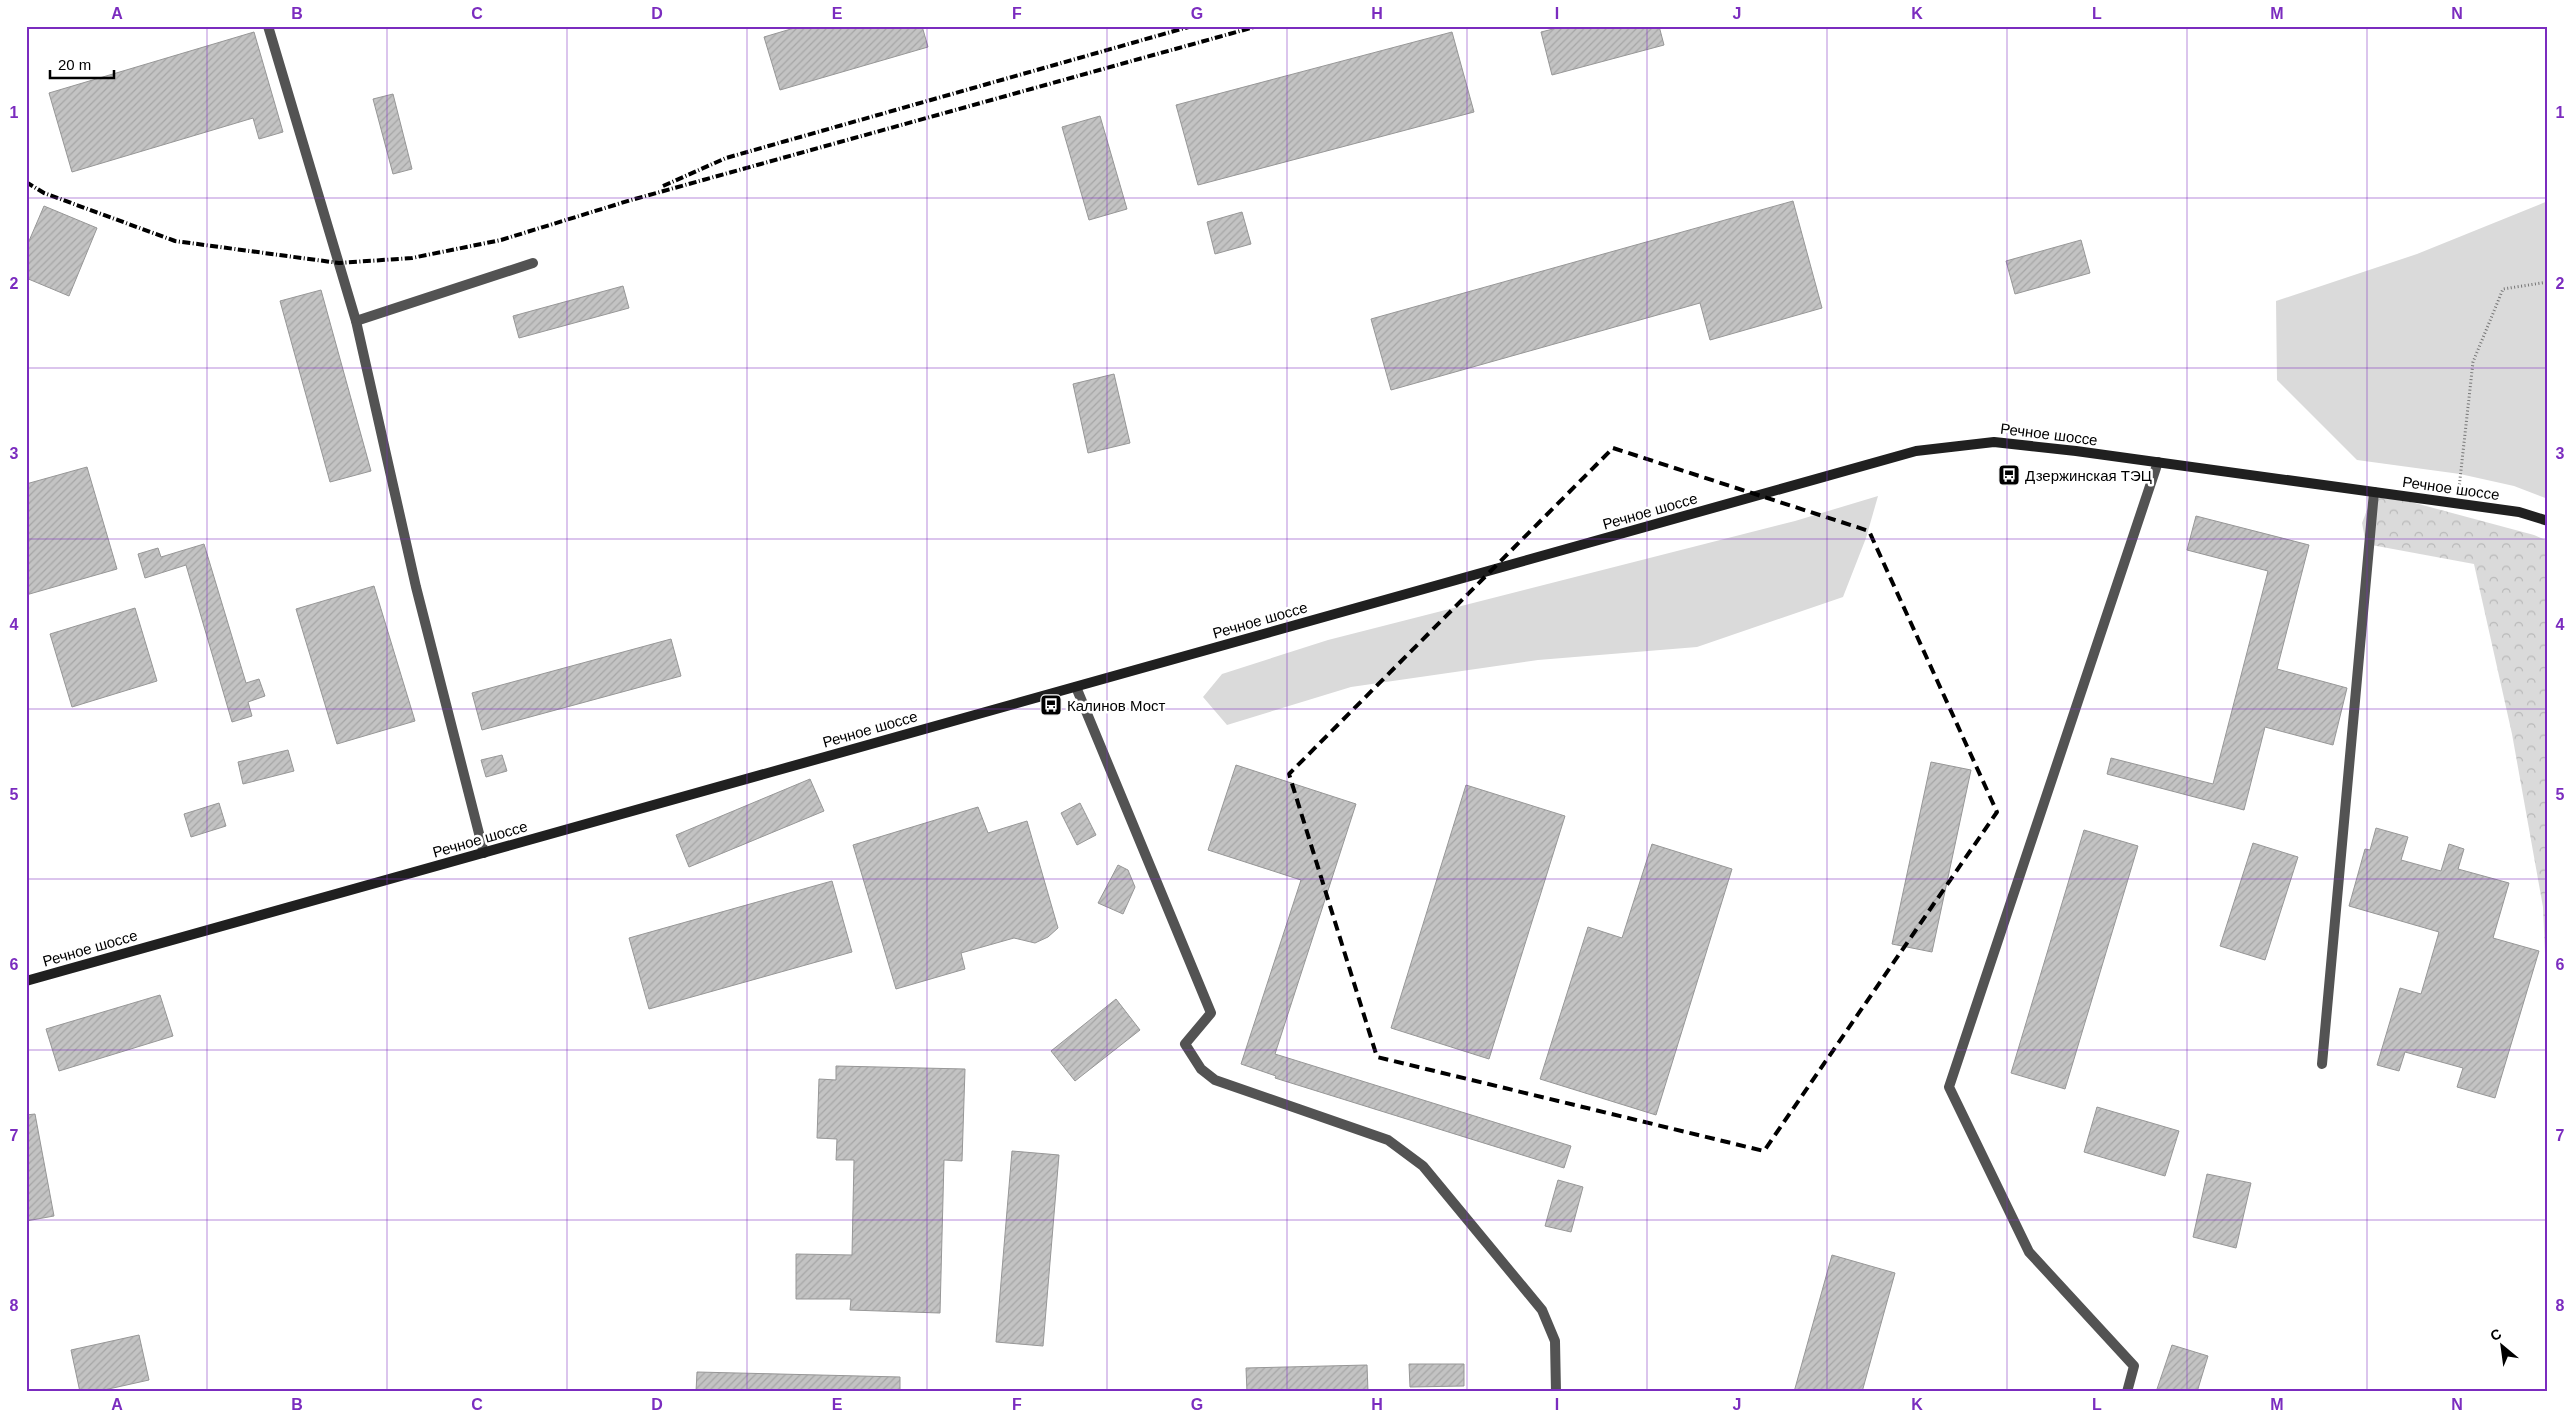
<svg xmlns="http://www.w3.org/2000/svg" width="2574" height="1418" font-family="Helvetica,sans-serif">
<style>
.green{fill:#dadada}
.forest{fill:url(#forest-crowns)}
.building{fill:url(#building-hatch);stroke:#979797}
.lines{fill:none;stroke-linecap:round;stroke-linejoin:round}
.path{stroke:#757575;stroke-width:3;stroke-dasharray:1 2.5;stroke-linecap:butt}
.lane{stroke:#535353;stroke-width:10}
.secondary{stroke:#202020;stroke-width:10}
.rail{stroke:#000;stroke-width:4;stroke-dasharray:8 2.5 1 2.5;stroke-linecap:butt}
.marked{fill:none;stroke:#000;stroke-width:4;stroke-dasharray:10 6;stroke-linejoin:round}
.grid{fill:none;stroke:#7b2cbf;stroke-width:1;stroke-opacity:0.55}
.labels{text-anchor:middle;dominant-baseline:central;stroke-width:5;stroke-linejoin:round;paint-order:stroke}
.street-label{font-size:15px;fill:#000;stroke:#fff}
.poi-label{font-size:15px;fill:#000;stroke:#fff;text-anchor:start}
.neatline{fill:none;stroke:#7b2cbf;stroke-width:2}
.grid-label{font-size:16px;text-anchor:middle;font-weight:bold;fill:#7b2cbf}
</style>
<defs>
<pattern id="forest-crowns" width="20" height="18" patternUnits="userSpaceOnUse" patternTransform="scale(1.25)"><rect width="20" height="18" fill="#dadada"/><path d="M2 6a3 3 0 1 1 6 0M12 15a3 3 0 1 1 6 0" fill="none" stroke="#b9b9b9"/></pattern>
<pattern id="building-hatch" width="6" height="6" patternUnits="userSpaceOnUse" patternTransform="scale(1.25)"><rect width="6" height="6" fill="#c3c3c3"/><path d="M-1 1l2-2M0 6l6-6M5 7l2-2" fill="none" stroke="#a6a6a6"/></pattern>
</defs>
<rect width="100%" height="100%" fill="#fff"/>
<!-- green -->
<g class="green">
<polygon points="2548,201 2548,499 2514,486 2460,474 2357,460 2277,380 2276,301 2417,254"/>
<polygon points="1878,496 1866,538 1843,597 1697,647 1538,660 1351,687 1227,725 1203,697 1222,674 1328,640 1795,521"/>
</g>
<!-- forest -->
<polygon class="forest" points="2374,492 2534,535 2548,541 2548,1022 2543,907 2512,734 2474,564 2366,544 2362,523"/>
<!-- building -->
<g class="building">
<polygon points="801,26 922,26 928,47 780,90 764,37"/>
<polygon points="1565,26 1659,26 1664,45 1552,75 1541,32"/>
<polygon points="254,32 283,132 259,139 253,118 72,172 49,93"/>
<polygon points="1452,32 1474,112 1198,185 1176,105"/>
<polygon points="393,94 412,169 393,174 373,99"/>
<polygon points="1100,116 1127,209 1089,220 1062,127"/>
<polygon points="1793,201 1822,308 1710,340 1700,303 1391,390 1371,319"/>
<polygon points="44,206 97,228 69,296 26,278 26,248"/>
<polygon points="1242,212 1251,244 1215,254 1207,222"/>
<polygon points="2081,240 2090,273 2015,294 2006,261"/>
<polygon points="623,286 629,308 519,338 513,316"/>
<polygon points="321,290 371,471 330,482 280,301"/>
<polygon points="1114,374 1130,443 1088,453 1073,384"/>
<polygon points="87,467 117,569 26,595 26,484"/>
<polygon points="2196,516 2309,545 2277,669 2347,688 2333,745 2265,727 2244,810 2107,774 2111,758 2213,784 2268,571 2187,550"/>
<polygon points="204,544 246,683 259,679 265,696 248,702 252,716 232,722 186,565 145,578 138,554 158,548 161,557"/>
<polygon points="374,586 415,721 337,744 296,609"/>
<polygon points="135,608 157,681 72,707 50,634"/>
<polygon points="671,639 681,676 482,730 472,693"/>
<polygon points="288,750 294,771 243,784 238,762"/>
<polygon points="502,755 507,771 486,777 481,760"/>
<polygon points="1931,762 1971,770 1932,952 1892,944"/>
<polygon points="1236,765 1356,804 1275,1054 1571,1146 1564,1168 1275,1078 1276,1076 1241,1064 1301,880 1208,850"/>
<polygon points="810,779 824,811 689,867 676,835"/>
<polygon points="1466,785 1565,816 1489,1059 1391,1028"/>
<polygon points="219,803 226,826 191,837 184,814"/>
<polygon points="1080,803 1096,835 1077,845 1061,813"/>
<polygon points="978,807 988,833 1027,821 1058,928 1048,937 1035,943 1014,938 961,953 965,969 896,989 853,845"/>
<polygon points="2376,828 2408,837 2401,860 2441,871 2449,844 2464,849 2458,869 2509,883 2493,938 2539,951 2495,1098 2457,1087 2463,1068 2405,1052 2399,1071 2377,1065 2400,988 2421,994 2439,932 2349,906 2365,849 2370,850"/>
<polygon points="2084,830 2138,846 2065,1089 2011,1073"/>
<polygon points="2253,843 2298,857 2265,960 2220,946"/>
<polygon points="1652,844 1732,869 1656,1115 1540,1079 1588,927 1622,938"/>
<polygon points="1118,865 1128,870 1135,887 1123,914 1098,903"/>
<polygon points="832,881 852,952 649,1009 629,938"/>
<polygon points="160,995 173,1036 59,1071 46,1029"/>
<polygon points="1116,999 1140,1030 1075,1081 1051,1051"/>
<polygon points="836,1066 965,1069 962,1161 944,1160 940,1313 850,1310 851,1299 796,1299 796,1254 852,1255 854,1160 836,1160 837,1139 817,1138 819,1079 836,1080"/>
<polygon points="2097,1107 2179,1131 2165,1176 2084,1152"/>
<polygon points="35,1114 54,1216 26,1221 26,1115"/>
<polygon points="1012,1151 1059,1155 1043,1346 996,1342"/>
<polygon points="2207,1174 2251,1183 2236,1248 2193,1237"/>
<polygon points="1558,1180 1583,1187 1571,1232 1545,1226"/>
<polygon points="1832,1255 1895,1273 1862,1392 1794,1392"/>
<polygon points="139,1335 149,1380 95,1392 80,1392 71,1350"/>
<polygon points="2172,1345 2208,1356 2197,1392 2156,1392"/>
<polygon points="1409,1364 1464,1364 1464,1386 1410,1387"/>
<polygon points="1367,1365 1368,1392 1247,1392 1246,1368"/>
<polygon points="697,1372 900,1377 900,1392 696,1392"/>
</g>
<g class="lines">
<!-- path -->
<polyline class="path" points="2459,488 2473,362 2503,289 2548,282"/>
<!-- lane -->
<g class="lane">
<polyline points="268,26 356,321 416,587 484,853"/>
<polyline points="356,321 533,263"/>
<polyline points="1076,687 1211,1013 1185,1044 1201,1069 1215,1080 1388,1140 1423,1166 1542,1310 1555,1341 1556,1392"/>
<polyline points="2322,1064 2374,492"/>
<polyline points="2127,1392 2134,1366 2029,1252 1949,1087 2158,462"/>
</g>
<!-- secondary -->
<polyline class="secondary" points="26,981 1916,451 1994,442 2076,451 2519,512 2548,521"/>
<!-- rail -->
<g class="rail">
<polyline points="26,182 44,193 175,241 339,263 412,258 501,240 631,200 1258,26"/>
<polyline points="663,186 726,158 1192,26"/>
</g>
</g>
<!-- marked area -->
<path class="marked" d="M1613 448 1869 531 1997 812 1764 1151 1377 1057 1289 774Z"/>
<!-- grid -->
<path class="grid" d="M207 26V1392M387 26V1392M567 26V1392M747 26V1392M927 26V1392M1107 26V1392M1287 26V1392M1467 26V1392M1647 26V1392M1827 26V1392M2007 26V1392M2187 26V1392M2367 26V1392M26 198H2548M26 368H2548M26 539H2548M26 709H2548M26 879H2548M26 1050H2548M26 1220H2548"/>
<!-- icons -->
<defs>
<g id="bus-square" transform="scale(1.125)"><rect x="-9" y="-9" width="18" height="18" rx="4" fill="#000" stroke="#fff"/><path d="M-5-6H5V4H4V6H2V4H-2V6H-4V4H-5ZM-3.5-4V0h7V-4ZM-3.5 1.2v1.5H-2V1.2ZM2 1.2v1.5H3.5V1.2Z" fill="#fff"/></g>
</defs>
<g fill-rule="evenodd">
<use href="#bus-square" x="2009" y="475"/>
<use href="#bus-square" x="1051" y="705"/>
</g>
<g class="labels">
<!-- street labels -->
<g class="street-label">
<text transform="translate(2049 434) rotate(7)">Речное шоссе</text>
<text transform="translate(2451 488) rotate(8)">Речное шоссе</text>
<text transform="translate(1650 511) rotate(-16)">Речное шоссе</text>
<text transform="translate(1260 620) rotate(-16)">Речное шоссе</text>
<text transform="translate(870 729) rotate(-16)">Речное шоссе</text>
<text transform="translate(480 839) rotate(-16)">Речное шоссе</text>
<text transform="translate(90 948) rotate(-16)">Речное шоссе</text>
</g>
<!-- poi labels -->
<g class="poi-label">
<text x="2025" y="475">Дзержинская ТЭЦ</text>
<text x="1067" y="705">Калинов Мост</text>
</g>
</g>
<!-- border -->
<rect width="2574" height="1418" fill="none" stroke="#ffffff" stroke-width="55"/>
<!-- north arrow -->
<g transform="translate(2502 1346) rotate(331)" stroke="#ffffff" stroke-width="4" paint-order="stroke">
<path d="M0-4L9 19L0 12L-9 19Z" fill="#000000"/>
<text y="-8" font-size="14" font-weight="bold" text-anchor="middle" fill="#000000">С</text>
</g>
<!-- scale -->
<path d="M50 70v8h64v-8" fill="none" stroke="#000000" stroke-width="2.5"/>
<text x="58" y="70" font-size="15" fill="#000000" stroke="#ffffff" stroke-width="4" paint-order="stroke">20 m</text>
<rect x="28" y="28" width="2518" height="1362" class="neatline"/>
<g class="grid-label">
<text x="117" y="19">A</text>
<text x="297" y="19">B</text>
<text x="477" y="19">C</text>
<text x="657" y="19">D</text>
<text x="837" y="19">E</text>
<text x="1017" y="19">F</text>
<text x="1197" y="19">G</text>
<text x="1377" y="19">H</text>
<text x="1557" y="19">I</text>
<text x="1737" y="19">J</text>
<text x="1917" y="19">K</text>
<text x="2097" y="19">L</text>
<text x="2277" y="19">M</text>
<text x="2457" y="19">N</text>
<text x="14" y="118">1</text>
<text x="2560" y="118">1</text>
<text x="14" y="289">2</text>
<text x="2560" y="289">2</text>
<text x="14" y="459">3</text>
<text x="2560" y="459">3</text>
<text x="14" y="630">4</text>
<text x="2560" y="630">4</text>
<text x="14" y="800">5</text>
<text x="2560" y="800">5</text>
<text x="14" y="970">6</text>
<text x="2560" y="970">6</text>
<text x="14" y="1141">7</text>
<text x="2560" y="1141">7</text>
<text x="14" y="1311">8</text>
<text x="2560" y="1311">8</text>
<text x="117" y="1410">A</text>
<text x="297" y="1410">B</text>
<text x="477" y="1410">C</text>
<text x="657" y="1410">D</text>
<text x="837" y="1410">E</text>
<text x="1017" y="1410">F</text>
<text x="1197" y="1410">G</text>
<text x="1377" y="1410">H</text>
<text x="1557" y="1410">I</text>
<text x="1737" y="1410">J</text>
<text x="1917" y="1410">K</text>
<text x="2097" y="1410">L</text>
<text x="2277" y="1410">M</text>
<text x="2457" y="1410">N</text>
</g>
</svg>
